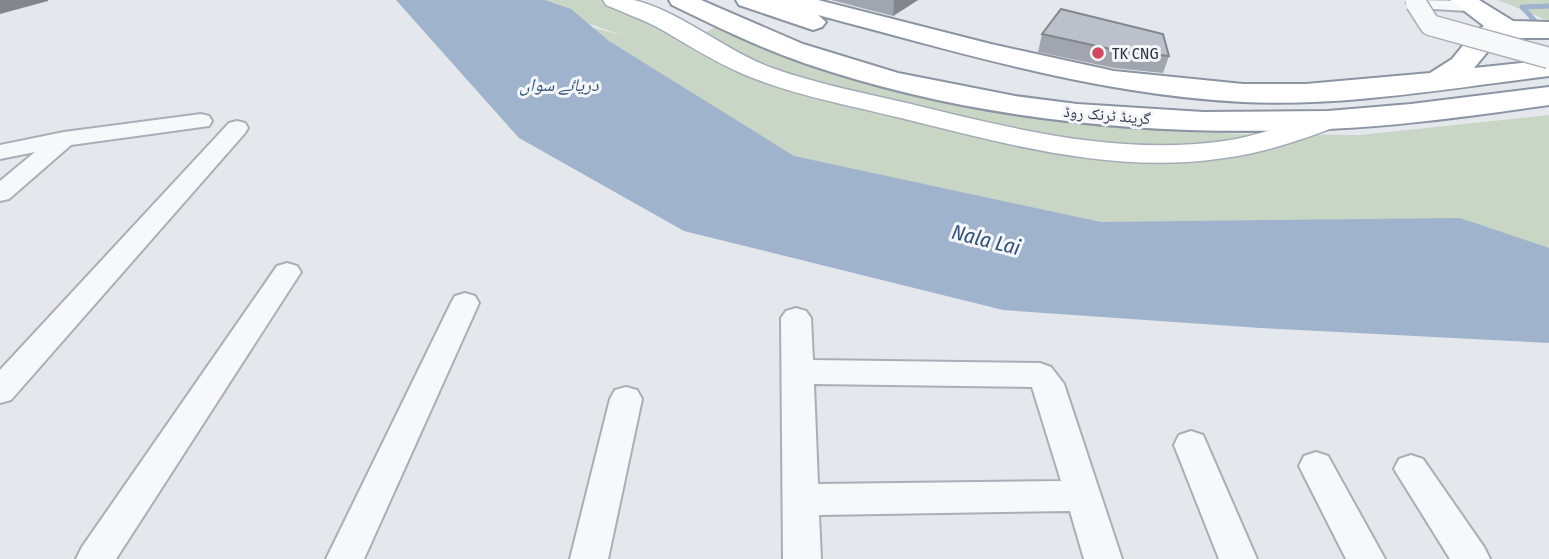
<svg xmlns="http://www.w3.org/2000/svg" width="1549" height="559" font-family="'Fira Sans Condensed','Noto Naskh Arabic',sans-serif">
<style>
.green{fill:#c9d6c5}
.water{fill:#9fb4cc}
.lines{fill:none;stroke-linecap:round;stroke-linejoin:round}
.stream{stroke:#9fb4cc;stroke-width:5}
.minor-casing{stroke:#a9aeb7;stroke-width:4}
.major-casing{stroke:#a3abb8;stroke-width:3}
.highway-casing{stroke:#8b94a3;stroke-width:4}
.minor{fill:#f7f8fa;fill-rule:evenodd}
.major{fill:#fff;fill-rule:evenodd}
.highway{fill:#fff;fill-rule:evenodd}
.minor-bridge-casing{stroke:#a9aeb7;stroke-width:23;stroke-linecap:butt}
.minor-bridge{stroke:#f7f8fa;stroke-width:20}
.wall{fill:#a1a5ae}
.shaded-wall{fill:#83868d}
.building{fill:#bbc0ca;stroke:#83868d;stroke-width:2}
.poi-dot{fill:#d1495b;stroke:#f4f6f9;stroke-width:2.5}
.labels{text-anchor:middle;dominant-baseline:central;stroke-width:6;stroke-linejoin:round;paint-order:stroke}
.far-poi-label{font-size:16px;fill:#2b3445;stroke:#f4f6f9;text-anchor:start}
.far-street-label{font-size:16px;fill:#2b3445;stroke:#f4f6f9}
.far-water-label{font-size:18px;font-style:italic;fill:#34527a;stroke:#f4f6f9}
.water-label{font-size:21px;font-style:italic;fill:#34527a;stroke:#f4f6f9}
</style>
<rect width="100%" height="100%" fill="#e4e7ec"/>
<!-- green -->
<g class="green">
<polygon points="522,0 607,0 707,32 722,23 1012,109 1121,126 1238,134 1360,135 1549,115 1549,266 1102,236 754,164 534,12 624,36"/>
<polygon points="1498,0 1549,0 1549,21"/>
</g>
<!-- water -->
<polygon class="water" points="396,0 545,0 571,9 609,41 794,156 1101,222 1460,218 1549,248 1549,343 1260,328 1003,310 684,231 519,138"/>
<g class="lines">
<!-- stream -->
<polyline class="stream" points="1549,6 1522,7 1549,36"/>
<!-- minor casing -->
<g class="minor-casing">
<g id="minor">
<polygon points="1409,0 1468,1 1477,6 1468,11 1416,8 1410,7 1407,3"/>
<polygon points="201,114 209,116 212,121 209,126 71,145 9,199 0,201 0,181 35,152 0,159 0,145 64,132"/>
<polygon points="237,121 245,123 248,128 245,133 11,400 0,403 0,370 229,123"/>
<polygon points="287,263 297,266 301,272 116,559 76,559 82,547 277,266"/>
<polygon points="465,293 475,296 479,303 364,559 326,559 451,303 455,296"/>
<path d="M796 308 806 311 811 318 813 360 1040 363 1051 367 1064 384 1122 559H1084L1070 511 819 515 821 559H783L781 318 786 311ZM814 384 1032 387 1061 481 818 484Z"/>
<polygon points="626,387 637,390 642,399 608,559 570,559 610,399 615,390"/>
<polygon points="1191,431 1203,435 1257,559 1219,559 1174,445 1179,435"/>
<polygon points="1316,452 1328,456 1385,559 1346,559 1299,466 1304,456"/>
<polygon points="1411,455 1423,459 1484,547 1490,559 1450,559 1394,469 1399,459"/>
</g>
</g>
<!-- major casing -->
<g class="major-casing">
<path id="major" d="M603 0C613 0 625 0 634 0 680 11 726 51 772 68 817 84 864 93 911 104 1013 129 1118 156 1224 141 1261 136 1295 120 1331 111L1341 113 1345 119 1341 125C1303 139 1265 153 1224 158 1115 175 1006 144 901 118 848 105 793 95 743 74 712 61 684 42 655 26 639 18 622 12 606 5Z"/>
</g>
<!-- highway casing -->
<g class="highway-casing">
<g id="highway">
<path d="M669 0H701L803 44 898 73 1015 96 1077 104 1203 112 1328 111 1411 104 1549 87V105C1476 115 1402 126 1327 129 1152 137 970 120 804 63 758 47 715 26 672 5Z"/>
<path d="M736 0H818L991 44 1114 71 1243 84H1306L1430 73 1452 59 1474 32 1484 26 1450 0H1479L1513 21 1549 22V38H1499L1474 68 1549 60V76C1451 88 1342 107 1243 102 1098 95 958 52 818 15L826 22 822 27 813 30 739 5Z"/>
</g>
</g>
<!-- minor -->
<use href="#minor" class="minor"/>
<!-- major -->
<use href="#major" class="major"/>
<!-- highway -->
<use href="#highway" class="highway"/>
<!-- minor-bridge casing -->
<g class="minor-bridge-casing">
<polyline id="minor-bridge" points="1416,3 1430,25 1549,58"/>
</g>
<!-- minor-bridge -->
<use href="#minor-bridge" class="minor-bridge"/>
</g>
<!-- wall -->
<g class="wall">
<polygon points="831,0 918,0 893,16"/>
<polygon points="1042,34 1169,56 1163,73 1114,68 1038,52"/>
</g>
<!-- shaded-wall -->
<g class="shaded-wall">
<polygon points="0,0 48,0 48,1 0,14"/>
<polygon points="894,0 918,0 893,16"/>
</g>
<!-- building -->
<polygon class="building" points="1061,9 1163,34 1169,56 1120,51 1042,34"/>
<!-- markers -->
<circle class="poi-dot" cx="1098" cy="53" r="7"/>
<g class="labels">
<!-- far-poi labels -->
<g class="far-poi-label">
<text x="1112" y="53">TK CNG</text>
</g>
<!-- far-street labels -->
<g class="far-street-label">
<text transform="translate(1107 115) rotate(5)">گرینڈ ٹرنک روڈ</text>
</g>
<!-- far-water labels -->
<g class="far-water-label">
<text x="559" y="85">دریائے سواں</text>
</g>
<!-- water labels -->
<g class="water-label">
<text transform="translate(986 240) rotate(14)">Nala Lai</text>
</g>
</g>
</svg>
